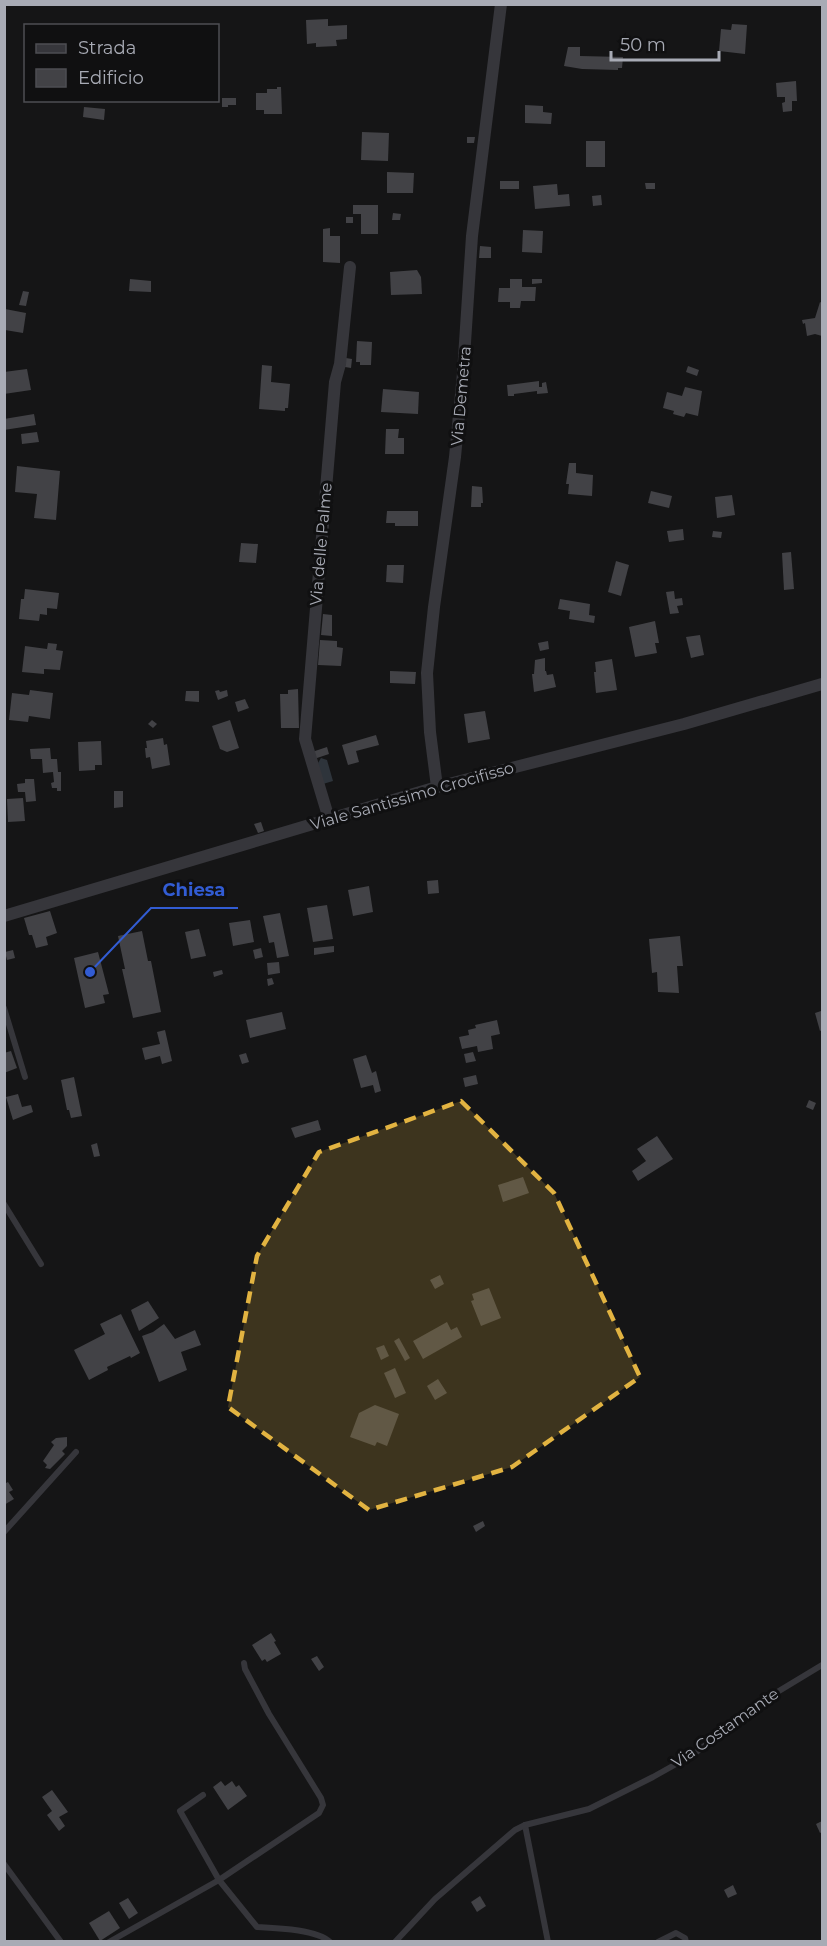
<svg xmlns="http://www.w3.org/2000/svg" width="827" height="1946" font-family="Montserrat,sans-serif">
<style>
.water{fill:#2e343b}
.building{fill:#424246}
.lines{fill:none;stroke-linecap:round;stroke-linejoin:round}
.service{stroke:#36363b;stroke-width:6}
.minor{stroke:#36363b;stroke-width:12}
.marked{fill:#e2b341;fill-opacity:0.2;stroke:#e2b341;stroke-width:4.5;stroke-dasharray:12 8;stroke-linejoin:round}
.labels{text-anchor:middle;dominant-baseline:central;stroke-width:6;stroke-linejoin:round;paint-order:stroke}
.street-label{font-size:16px;fill:#a8abb5;stroke:#101011}
.leader{fill:none;stroke:#325cd3;stroke-width:2}
.callout-dot{fill:#325cd3;stroke:#101011;stroke-width:2}
.callout-label{font-size:18px;text-anchor:middle;font-weight:bold;fill:#325cd3;stroke:#101011;stroke-width:6;stroke-linejoin:round;paint-order:stroke}
</style>
<rect width="100%" height="100%" fill="#151516"/>
<!-- water -->
<polygon class="water" points="321,758 327,760 333,781 323,784 318,763"/>
<!-- building -->
<g class="building">
<polygon points="328,19 328,26 347,25 347,39 336,40 337,46 316,47 316,43 307,44 306,20"/>
<polygon points="732,24 747,25 745,54 719,51 721,29 731,30"/>
<polygon points="568,47 580,47 580,56 623,57 622,68 618,68 618,70 582,69 564,66"/>
<polygon points="796,81 797,101 792,101 792,111 783,112 782,103 785,102 785,97 777,97 776,83"/>
<polygon points="277,87 281,87 282,114 264,114 264,110 256,110 256,93 267,93 267,89 277,89"/>
<polygon points="222,98 236,98 236,105 228,105 228,107 222,107"/>
<polygon points="525,105 543,106 543,112 552,113 551,124 525,123"/>
<polygon points="84,107 105,109 104,120 83,117"/>
<polygon points="362,132 389,133 388,161 361,160"/>
<polygon points="467,137 475,137 474,143 467,143"/>
<rect x="586" y="141" width="19" height="26"/>
<polygon points="387,172 414,173 413,193 387,193"/>
<rect x="500" y="181" width="19" height="8"/>
<polygon points="645,183 655,183 655,189 646,189"/>
<polygon points="557,184 558,195 569,194 570,206 535,209 533,186"/>
<polygon points="601,195 602,205 593,206 592,196"/>
<polygon points="353,205 378,205 378,234 361,234 361,214 353,214"/>
<polygon points="393,213 401,214 400,220 392,220"/>
<rect x="346" y="217" width="7" height="6"/>
<polygon points="330,228 330,236 340,236 340,263 323,262 323,229"/>
<polygon points="523,230 543,231 542,253 522,252"/>
<polygon points="480,246 491,247 491,258 479,258"/>
<polygon points="417,270 421,277 422,294 391,295 390,272"/>
<polygon points="130,279 151,281 151,292 129,291"/>
<polygon points="510,279 522,279 522,287 536,287 535,301 521,301 520,308 510,308 510,302 498,302 499,288 510,288"/>
<polygon points="532,279 542,279 542,283 532,284"/>
<polygon points="23,291 29,292 26,306 19,305"/>
<polygon points="820,302 822,303 822,336 815,334 807,336 805,323 803,324 802,320 815,318"/>
<polygon points="5,309 26,313 23,333 5,330"/>
<polygon points="357,341 372,342 371,365 360,365 360,362 356,362"/>
<polygon points="346,358 352,359 351,368 345,367"/>
<polygon points="262,365 272,366 271,382 290,384 288,408 285,408 285,411 259,409"/>
<polygon points="688,366 699,370 697,376 686,372"/>
<polygon points="27,369 31,390 4,394 4,372"/>
<polygon points="539,381 539,387 542,387 542,383 546,382 548,393 537,394 537,391 514,394 514,396 508,396 507,385"/>
<polygon points="685,387 702,391 698,416 686,413 684,417 673,414 674,411 663,408 667,392 682,396"/>
<polygon points="383,389 419,392 418,414 381,412"/>
<polygon points="34,414 36,425 4,430 4,419"/>
<polygon points="386,429 399,429 398,438 404,438 404,454 385,454"/>
<polygon points="37,432 39,442 22,444 21,434"/>
<polygon points="569,463 576,463 576,473 593,475 592,496 568,494 569,484 566,484"/>
<polygon points="17,466 60,471 56,520 34,518 37,494 15,492"/>
<polygon points="472,486 482,487 483,503 481,503 481,507 471,507"/>
<polygon points="651,491 672,496 669,508 648,503"/>
<polygon points="732,495 735,515 717,518 715,497"/>
<polygon points="387,511 418,511 418,526 395,526 395,523 386,523"/>
<polygon points="683,529 684,540 669,542 667,531"/>
<polygon points="713,531 722,532 721,538 712,537"/>
<polygon points="241,543 258,544 256,563 239,562"/>
<polygon points="791,552 794,589 784,590 782,553"/>
<polygon points="616,561 629,565 621,596 608,592"/>
<polygon points="387,565 404,565 403,583 386,582"/>
<polygon points="25,589 59,593 57,609 47,608 47,615 40,614 39,621 19,619 21,599 24,599"/>
<polygon points="674,591 675,599 682,598 683,605 677,606 679,613 670,614 666,592"/>
<polygon points="560,599 590,604 589,615 595,616 594,623 569,619 570,611 558,609"/>
<polygon points="323,614 332,615 332,636 321,635"/>
<polygon points="655,621 659,643 655,643 657,653 635,657 629,627"/>
<polygon points="700,635 704,655 691,658 686,637"/>
<polygon points="320,640 337,641 337,647 343,648 341,666 318,665"/>
<polygon points="548,641 549,649 540,651 538,643"/>
<polygon points="48,643 57,644 56,650 63,651 60,670 44,669 44,674 22,672 25,646 47,649"/>
<polygon points="545,658 545,671 546,671 547,675 553,674 556,687 534,692 532,674 534,674 535,660"/>
<polygon points="612,659 617,690 596,693 594,672 596,672 595,662"/>
<polygon points="390,671 416,672 415,684 390,683"/>
<polygon points="298,689 299,728 281,728 280,694 288,694 288,690"/>
<polygon points="30,690 53,693 50,719 29,716 28,722 9,720 12,693 29,695"/>
<polygon points="219,690 220,692 227,690 228,696 218,700 215,691"/>
<polygon points="186,691 199,691 199,702 185,701"/>
<polygon points="245,699 249,708 238,712 235,702"/>
<polygon points="485,711 490,739 468,743 464,714"/>
<polygon points="152,720 157,724 153,728 148,724"/>
<polygon points="230,720 239,748 227,752 220,749 212,726"/>
<polygon points="376,735 379,745 356,751 359,762 348,765 342,745"/>
<polygon points="163,738 164,745 167,744 170,765 152,769 150,757 146,758 145,748 147,748 146,741"/>
<polygon points="101,741 102,765 95,765 95,770 79,771 78,742"/>
<polygon points="327,747 329,754 314,759 312,752"/>
<polygon points="50,748 51,759 57,759 58,772 61,772 61,791 57,791 57,788 52,788 51,783 54,782 53,772 43,773 42,759 31,759 30,749"/>
<polygon points="25,779 34,779 36,801 26,802 25,792 18,792 17,784 25,783"/>
<polygon points="114,791 123,791 123,807 114,808"/>
<polygon points="23,798 25,821 8,822 7,799"/>
<polygon points="261,822 264,831 258,833 254,824"/>
<polygon points="438,880 439,893 428,894 427,881"/>
<polygon points="369,886 373,912 353,916 348,890"/>
<polygon points="327,905 333,939 313,942 307,908"/>
<polygon points="50,911 57,933 46,937 48,945 36,948 32,935 29,935 24,918"/>
<polygon points="280,913 289,956 277,958 274,942 269,943 263,916"/>
<polygon points="250,920 254,942 233,946 229,923"/>
<polygon points="199,929 206,956 191,959 185,932"/>
<polygon points="142,931 148,961 151,961 161,1012 133,1018 122,969 125,969 118,936"/>
<polygon points="680,936 683,966 677,966 679,993 658,992 657,972 652,973 649,939"/>
<polygon points="334,946 334,952 314,955 314,948"/>
<polygon points="261,948 263,957 255,959 253,950"/>
<polygon points="13,950 15,958 7,960 5,952"/>
<polygon points="98,952 109,994 103,995 105,1003 85,1008 74,958"/>
<polygon points="279,962 280,973 268,975 267,963"/>
<polygon points="222,970 223,974 214,977 213,972"/>
<polygon points="272,978 274,984 268,986 267,979"/>
<polygon points="821,1011 822,1030 820,1031 815,1013"/>
<polygon points="282,1012 286,1029 250,1038 246,1020"/>
<polygon points="497,1020 500,1034 491,1036 493,1049 478,1052 477,1046 462,1049 459,1037 469,1035 468,1030 476,1028 475,1025"/>
<polygon points="165,1030 172,1061 162,1064 160,1056 145,1060 142,1048 160,1044 157,1032"/>
<polygon points="11,1051 17,1068 4,1073 4,1053"/>
<polygon points="473,1052 476,1061 466,1063 464,1054"/>
<polygon points="246,1053 249,1062 242,1064 239,1055"/>
<polygon points="366,1055 372,1073 376,1071 381,1091 375,1093 373,1085 361,1088 353,1059"/>
<polygon points="476,1075 478,1084 465,1087 463,1078"/>
<polygon points="74,1077 82,1116 71,1118 69,1110 67,1110 61,1080"/>
<polygon points="18,1094 22,1107 31,1105 33,1112 13,1120 6,1097"/>
<polygon points="809,1100 816,1103 813,1110 806,1107"/>
<polygon points="318,1120 321,1130 295,1138 291,1128"/>
<polygon points="657,1136 673,1159 638,1181 632,1171 646,1161 637,1149"/>
<polygon points="97,1143 100,1156 94,1157 91,1145"/>
<polygon points="523,1177 529,1193 503,1202 498,1185"/>
<polygon points="440,1275 444,1284 435,1289 430,1280"/>
<polygon points="489,1288 501,1318 481,1326 471,1301 474,1300 472,1294"/>
<polygon points="148,1301 159,1318 139,1331 131,1310"/>
<polygon points="121,1314 140,1353 131,1358 130,1356 107,1367 108,1370 89,1380 74,1350 105,1334 100,1324"/>
<polygon points="447,1322 451,1330 457,1327 462,1337 423,1359 413,1341"/>
<polygon points="164,1324 175,1339 195,1330 201,1345 181,1352 187,1370 159,1382 142,1336 153,1332"/>
<polygon points="399,1338 410,1358 405,1361 394,1341"/>
<polygon points="384,1345 389,1356 381,1360 376,1348"/>
<polygon points="395,1368 406,1393 395,1398 384,1373"/>
<polygon points="438,1379 447,1393 435,1400 427,1386"/>
<polygon points="375,1405 399,1414 387,1446 377,1442 375,1446 350,1437 359,1413"/>
<polygon points="67,1437 67,1446 62,1451 65,1454 50,1469 45,1468 47,1465 43,1461 54,1445 51,1442 56,1438"/>
<polygon points="8,1482 13,1490 9,1492 14,1499 4,1505 4,1484"/>
<polygon points="483,1521 485,1526 476,1532 473,1526"/>
<polygon points="271,1633 276,1641 274,1642 281,1654 267,1662 265,1659 262,1661 252,1645"/>
<polygon points="317,1656 324,1667 319,1671 311,1659"/>
<polygon points="221,1781 225,1786 232,1781 236,1787 239,1785 247,1796 228,1810 213,1787"/>
<polygon points="52,1790 68,1812 59,1817 65,1826 59,1831 47,1815 52,1811 42,1797"/>
<polygon points="822,1821 822,1832 820,1833 816,1824"/>
<polygon points="733,1885 737,1894 728,1898 724,1890"/>
<polygon points="480,1896 486,1906 477,1912 471,1902"/>
<polygon points="128,1898 138,1913 129,1919 119,1903"/>
<polygon points="109,1911 120,1928 100,1941 89,1923"/>
</g>
<g class="lines">
<!-- service -->
<g class="service">
<polyline points="4,1008 25,1077"/>
<polyline points="4,1204 41,1264"/>
<polyline points="4,1532 76,1452"/>
<path d="M203 1795 180 1811 219 1880 257 1927C276 1928 316 1929 330 1942"/>
<polyline points="525,1825 548,1942"/>
<polyline points="4,1864 61,1942"/>
<polyline points="109,1942 219,1880 319,1813 323,1805 321,1798 269,1714 245,1669 244,1663"/>
<polyline points="395,1942 435,1899 515,1830 525,1825 589,1809 653,1777 694,1754 759,1703 822,1665"/>
<polyline points="658,1942 676,1933 685,1938 686,1942"/>
</g>
<!-- minor -->
<g class="minor">
<polyline points="437,787 430,732 427,673 434,607 455,457 463,373 472,236 501,4"/>
<polyline points="329,819 305,739 335,382 340,364 350,267"/>
<polyline points="4,916 437,787 684,724 822,684"/>
</g>
</g>
<!-- marked area -->
<path class="marked" d="M461 1101 554 1193 640 1377 512 1467 369 1510 228 1407 257 1256 319 1152Z"/>
<g class="labels">
<!-- street labels -->
<g class="street-label">
<text transform="translate(461 396) rotate(-85)">Via Demetra</text>
<text transform="translate(321 544) rotate(-85)">Via delle Palme</text>
<text transform="translate(412 796) rotate(-16)">Viale Santissimo Crocifisso</text>
<text transform="translate(725 1728) rotate(-35)">Via Costamante</text>
</g>
</g>
<!-- callouts -->
<path class="leader" d="M90 972L151 908H238"/>
<circle class="callout-dot" cx="90" cy="972" r="6"/>
<g class="callout-label">
<text x="194" y="896">Chiesa</text>
</g>
<!-- border -->
<rect width="827" height="1946" fill="none" stroke="#a8abb5" stroke-width="12"/>
<!-- legend -->
<rect x="24" y="24" width="195" height="78" fill="#101011" stroke="#4d4e53" stroke-width="1.5"/>
<rect x="36" y="44" width="30" height="9" fill="#36363b" stroke="#4d4e53" stroke-width="1.5"/>
<text x="78" y="54" font-size="18" fill="#a8abb5">Strada</text>
<rect x="36" y="69" width="30" height="18" fill="#424246" stroke="#4d4e53" stroke-width="1.5"/>
<text x="78" y="84" font-size="18" fill="#a8abb5">Edificio</text>
<!-- scale -->
<path d="M611 51v9h108v-9" fill="none" stroke="#a8abb5" stroke-width="3"/>
<text x="620" y="51" font-size="18" fill="#a8abb5" stroke="#101011" stroke-width="4.5" paint-order="stroke">50 m</text>
</svg>
